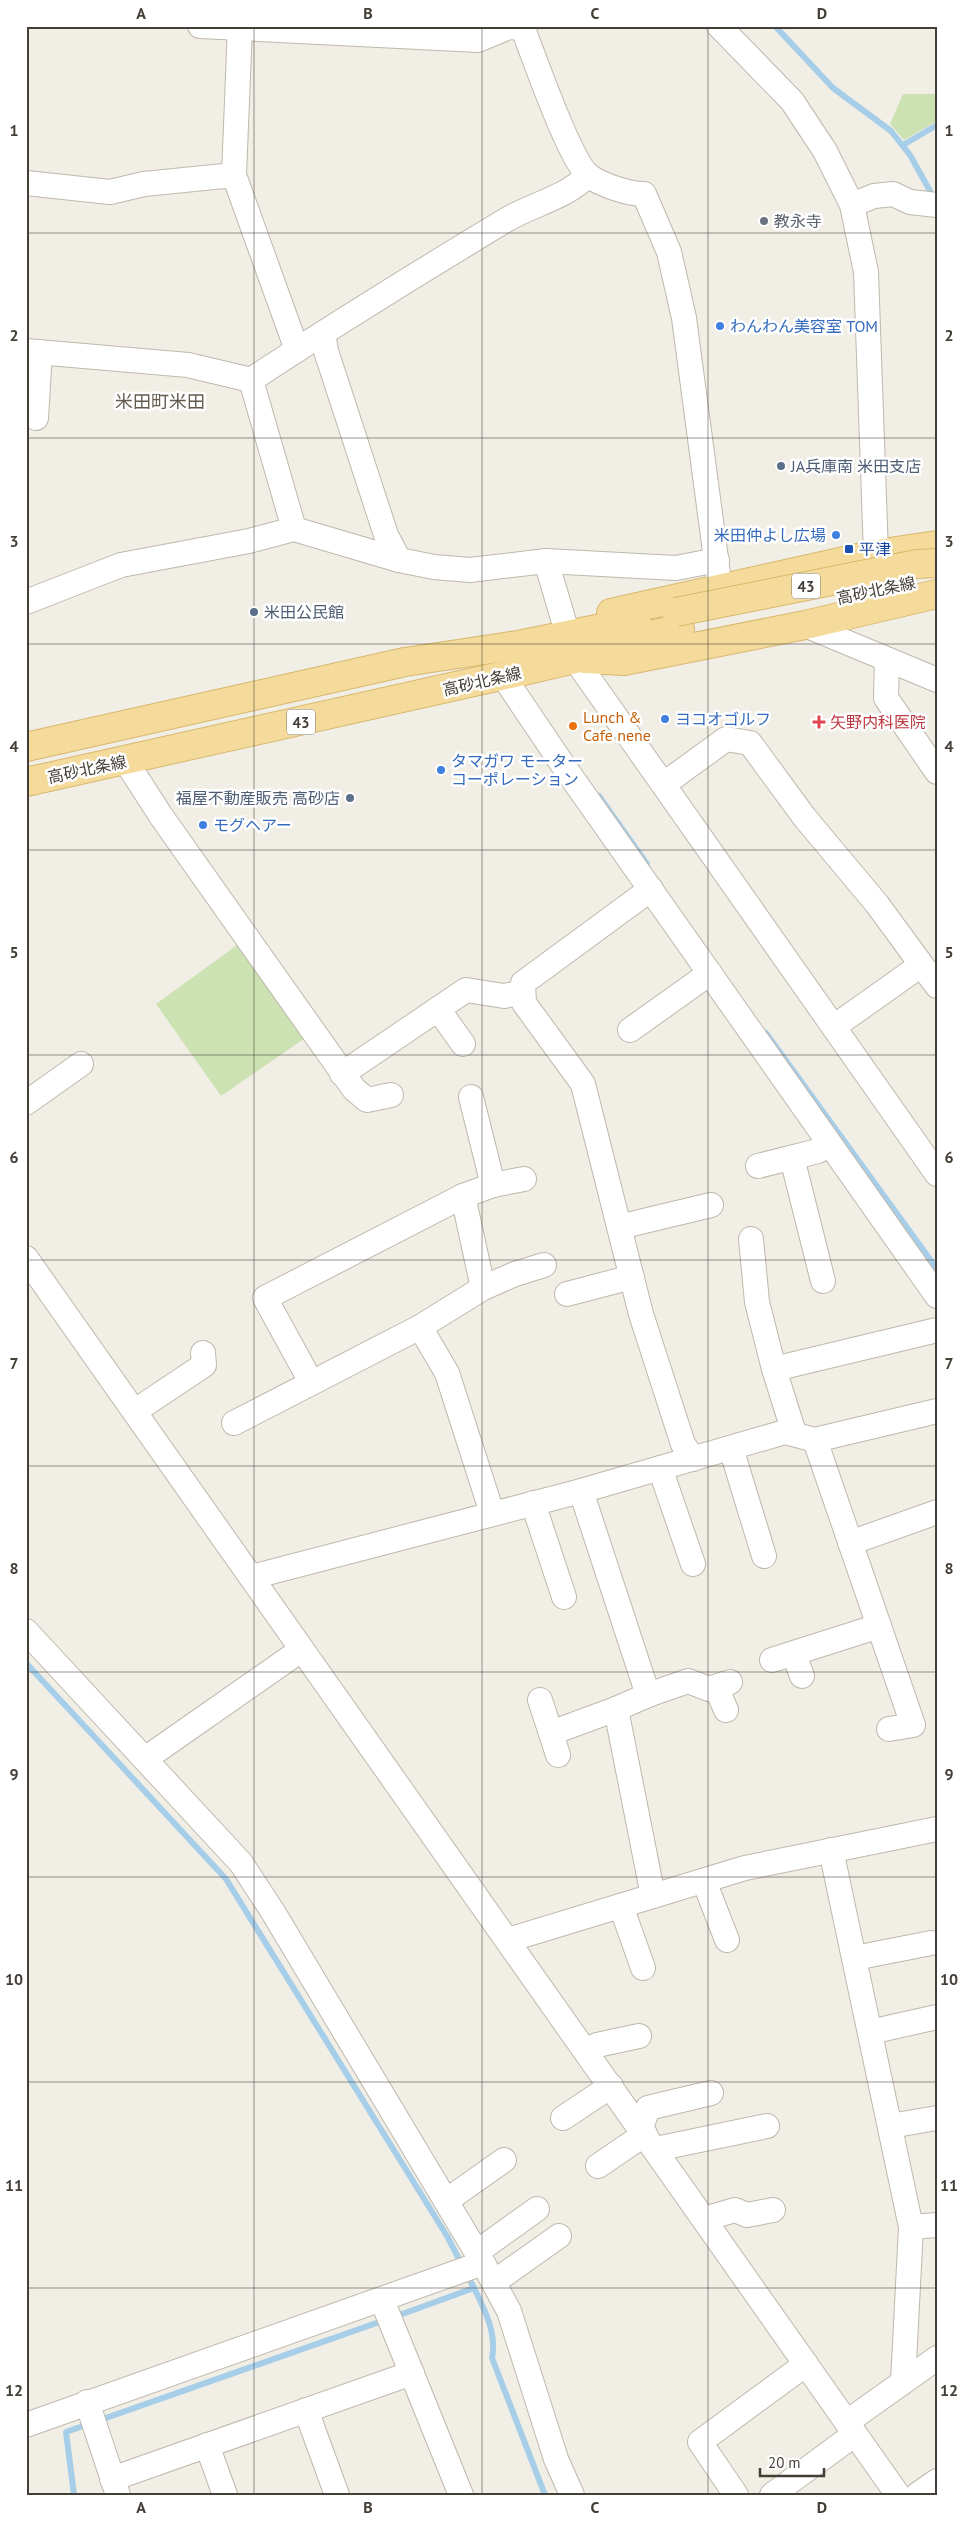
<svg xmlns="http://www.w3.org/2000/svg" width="963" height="2521" font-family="'PT Sans','Noto Sans JP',sans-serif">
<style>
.green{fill:#cde2b2}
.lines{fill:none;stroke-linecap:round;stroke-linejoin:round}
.stream{stroke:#a7cee9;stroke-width:6}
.minor-casing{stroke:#bfb8ac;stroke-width:26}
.major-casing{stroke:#d8b76d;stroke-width:30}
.minor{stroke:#fff;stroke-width:24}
.major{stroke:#f5db9b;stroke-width:28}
.major-bridge-casing{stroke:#d8b76d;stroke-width:30;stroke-linecap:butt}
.major-bridge{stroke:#f5db9b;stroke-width:28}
.grid{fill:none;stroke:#433e36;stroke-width:1;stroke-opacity:0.55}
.worship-dot{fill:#6b7280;stroke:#fff;stroke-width:2}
.shop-dot{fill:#3f7fe0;stroke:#fff;stroke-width:2}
.service-dot{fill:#5c6f8a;stroke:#fff;stroke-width:2}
.transit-dot{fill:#1a4fb4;stroke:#fff;stroke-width:2}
.health-dot{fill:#e0444e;stroke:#fff;stroke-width:2}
.food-dot{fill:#e8710a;stroke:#fff;stroke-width:2}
.labels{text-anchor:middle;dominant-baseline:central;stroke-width:5;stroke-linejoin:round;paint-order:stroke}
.shield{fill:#fff;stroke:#7b7872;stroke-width:1}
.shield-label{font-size:15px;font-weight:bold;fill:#433e36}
.worship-label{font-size:16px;fill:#5b616d;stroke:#fff;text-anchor:start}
.shop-label{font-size:16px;fill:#366cbe;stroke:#fff;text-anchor:start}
.service-label{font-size:16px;fill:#4e5e75;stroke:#fff;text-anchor:start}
.transit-label{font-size:16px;fill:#164399;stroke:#fff;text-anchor:start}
.street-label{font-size:16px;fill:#433e36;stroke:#fff}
.food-label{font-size:16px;fill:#c56008;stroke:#fff;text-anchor:start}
.health-label{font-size:16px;fill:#be3a42;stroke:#fff;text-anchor:start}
.neighbourhood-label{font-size:18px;fill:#655c4e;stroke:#fff}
.neatline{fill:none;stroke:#433e36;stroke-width:2}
.grid-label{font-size:16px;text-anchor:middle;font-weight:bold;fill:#433e36}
</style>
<rect width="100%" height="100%" fill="#f1eee6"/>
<!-- green -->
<g class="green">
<polygon points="903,94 937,94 937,121 904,140 890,124"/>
<polygon points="244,940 311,1034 221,1096 156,1004"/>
</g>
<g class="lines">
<!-- stream -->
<g class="stream">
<polyline points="775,26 833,88 891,131 910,155 930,191"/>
<polyline points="903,145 937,125"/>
<polyline points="599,796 647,864"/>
<polyline points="766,1033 937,1269"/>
<polyline points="26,1663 226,1879 447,2236 474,2288 394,2317"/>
<path d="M474 2288C485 2310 497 2334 492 2358L545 2495"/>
<polyline points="74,2495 66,2432 385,2320"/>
</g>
<!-- minor casing -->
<g class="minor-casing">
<g id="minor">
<polyline points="200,26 478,40 509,27 523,28"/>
<polyline points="240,26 234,175 297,350"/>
<path d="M525 26 523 28 528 42C538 68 571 162 589 176 602 185 628 194 644 194L669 252 684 318 718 574"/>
<polyline points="719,26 792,101 825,151 852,205 866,272 876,554 886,605"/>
<polyline points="26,183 110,192 144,184 234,175"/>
<polyline points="852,205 874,196 893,194 910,202 937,205"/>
<polyline points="323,333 326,351 386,535 399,560"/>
<path d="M26 351 188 365 251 380C335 324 420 272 506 220 533 204 566 198 588 175"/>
<polyline points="251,380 294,529"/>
<polyline points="36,418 40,352"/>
<polyline points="546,561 575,659 937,1174"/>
<polyline points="26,602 121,565 249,541 294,529 399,560 434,567 470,570 546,561 676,568 717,560"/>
<polyline points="805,625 937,680"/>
<polyline points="887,660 886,698 937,772"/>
<polyline points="503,676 565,768 937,1296"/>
<polyline points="125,760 161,816 354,1089 367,1100 391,1095"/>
<polyline points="664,784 726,739 750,743 805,818 877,904 937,986"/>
<polyline points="651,889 523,983 524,1003 583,1084 641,1314 683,1444 693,1459"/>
<polyline points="438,1009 463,1044"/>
<polyline points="835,1026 921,965"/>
<polyline points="630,1030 710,973"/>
<polyline points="342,1074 466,990 504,996 523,992"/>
<polyline points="471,1097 493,1185"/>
<polyline points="26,1103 81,1064"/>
<polyline points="792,1158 823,1281"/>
<polyline points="758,1166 818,1151 829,1144"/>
<polyline points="463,1196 483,1288"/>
<polyline points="619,1227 711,1205"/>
<polyline points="751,1239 757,1302 774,1369 794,1433"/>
<polyline points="26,1258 898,2495"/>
<polyline points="567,1294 632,1277"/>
<polyline points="420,1327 447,1373 492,1513"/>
<polyline points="774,1369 937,1330"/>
<polyline points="311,1382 265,1298 463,1196 493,1185 524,1179"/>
<polyline points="135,1411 204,1365 203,1353"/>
<polyline points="234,1423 420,1327 483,1288 515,1274 544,1265"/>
<polyline points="815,1440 913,1725 889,1729"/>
<polyline points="731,1448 764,1556"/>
<polyline points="660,1468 693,1564"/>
<polyline points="581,1491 648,1695 616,1709 653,1896"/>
<polyline points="533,1503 564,1597"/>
<polyline points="850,1543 937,1512"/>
<polyline points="252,1577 581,1491 785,1432 815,1440 937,1411"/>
<polyline points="26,1631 241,1863 273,1912 483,2263 509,2311 556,2459 572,2495"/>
<polyline points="794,1654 802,1676"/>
<polyline points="772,1660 879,1626"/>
<polyline points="716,1687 726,1710"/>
<polyline points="648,1695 688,1681 709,1689 730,1682"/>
<polyline points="540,1700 558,1755"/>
<polyline points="551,1733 616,1709"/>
<polyline points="145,1759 301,1650"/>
<polyline points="831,1850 911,2227 903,2382"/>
<polyline points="704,1881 727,1940"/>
<polyline points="621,1906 643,1968"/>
<polyline points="508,1940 745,1868 937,1829"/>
<polyline points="855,1958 931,1943"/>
<polyline points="870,2032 937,2017"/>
<polyline points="586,2051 597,2045 639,2036"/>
<polyline points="563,2118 611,2086"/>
<polyline points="890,2126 937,2118"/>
<polyline points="641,2128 648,2108 711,2093"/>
<polyline points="656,2149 767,2126"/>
<polyline points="598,2166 645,2134"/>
<polyline points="446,2201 504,2160"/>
<polyline points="704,2219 735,2210 747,2215 773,2210"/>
<polyline points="911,2227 937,2225"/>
<polyline points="477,2252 537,2209"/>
<polyline points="494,2282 559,2236"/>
<polyline points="382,2300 461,2495"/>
<polyline points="87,2402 118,2495"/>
<polyline points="306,2410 337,2495"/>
<polyline points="847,2422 937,2358"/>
<polyline points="26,2425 483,2263"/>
<polyline points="207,2445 225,2495"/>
<polyline points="112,2479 412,2373"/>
<polyline points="736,2495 700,2442 806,2364"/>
<polyline points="772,2495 855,2434"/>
<polyline points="917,2495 937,2481"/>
</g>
</g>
<!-- major casing -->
<g class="major-casing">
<g id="major">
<polyline points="611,613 876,554 937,545"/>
<polyline points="585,659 624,661 805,625 937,594"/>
<polyline points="26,747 405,662 518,645 636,621"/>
<polyline points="26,782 523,671 575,659 620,641 680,629"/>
</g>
</g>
<!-- minor -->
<use href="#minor" class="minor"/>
<!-- major -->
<use href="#major" class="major"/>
<!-- major-bridge casing -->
<g class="major-bridge-casing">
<polyline id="major-bridge" points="676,612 917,564 937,563"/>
</g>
<!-- major-bridge -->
<use href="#major-bridge" class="major-bridge"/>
</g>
<!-- grid -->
<path class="grid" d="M254 26V2495M482 26V2495M708 26V2495M26 233H937M26 438H937M26 644H937M26 850H937M26 1055H937M26 1260H937M26 1466H937M26 1672H937M26 1877H937M26 2082H937M26 2288H937"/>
<!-- markers -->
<circle class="worship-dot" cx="764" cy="221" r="5"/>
<g class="shop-dot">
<circle cx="720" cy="326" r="5"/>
<circle cx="836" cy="535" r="5"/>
<circle cx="665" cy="719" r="5"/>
<circle cx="441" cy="770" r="5"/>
<circle cx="203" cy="825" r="5"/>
</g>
<g class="service-dot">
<circle cx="781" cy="466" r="5"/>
<circle cx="254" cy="612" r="5"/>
<circle cx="350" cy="798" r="5"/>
</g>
<rect class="transit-dot" x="844" y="544" width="10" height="10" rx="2.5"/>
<path class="health-dot" d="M816.5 714.5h5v5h5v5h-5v5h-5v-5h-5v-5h5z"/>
<circle class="food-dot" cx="573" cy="726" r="5"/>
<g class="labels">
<!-- shield labels -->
<g class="shield">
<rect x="792" y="573.5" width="28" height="25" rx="4"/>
<rect x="287" y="709.5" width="28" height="25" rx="4"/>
</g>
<g class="shield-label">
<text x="806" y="586">43</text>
<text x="301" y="722">43</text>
</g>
<!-- worship labels -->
<g class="worship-label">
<text x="774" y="221">教永寺</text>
</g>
<!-- shop labels -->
<g class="shop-label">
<text x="730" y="326">わんわん美容室 TOM</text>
<text x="826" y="535" text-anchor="end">米田仲よし広場</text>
<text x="675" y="719">ヨコオゴルフ</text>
<text x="451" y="761">タマガワ モーター<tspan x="451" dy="18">コーポレーション</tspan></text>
<text x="213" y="825">モグヘアー</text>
</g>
<!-- service labels -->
<g class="service-label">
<text x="791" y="466">JA兵庫南 米田支店</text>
<text x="264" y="612">米田公民館</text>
<text x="340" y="798" text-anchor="end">福屋不動産販売 高砂店</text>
</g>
<!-- transit labels -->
<g class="transit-label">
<text x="859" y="549">平津</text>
</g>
<!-- street labels -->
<g class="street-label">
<text transform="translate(876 590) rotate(-12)">高砂北条線</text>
<text transform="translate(482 681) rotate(-13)">高砂北条線</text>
<text transform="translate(87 769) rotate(-12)">高砂北条線</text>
</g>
<!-- food labels -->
<g class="food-label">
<text x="583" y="717">Lunch &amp;<tspan x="583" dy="18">Cafe nene</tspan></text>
</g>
<!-- health labels -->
<g class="health-label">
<text x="830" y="722">矢野内科医院</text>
</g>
<!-- neighbourhood labels -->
<g class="neighbourhood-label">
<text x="160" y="401">米田町米田</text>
</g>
</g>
<!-- border -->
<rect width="963" height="2521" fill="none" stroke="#ffffff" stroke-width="55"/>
<!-- scale -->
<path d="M760 2468v8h64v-8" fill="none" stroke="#433e36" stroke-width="2.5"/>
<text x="768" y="2468" font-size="15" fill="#433e36" stroke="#ffffff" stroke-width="4" paint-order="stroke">20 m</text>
<rect x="28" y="28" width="908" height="2466" class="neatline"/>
<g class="grid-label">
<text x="141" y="19">A</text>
<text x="368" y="19">B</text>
<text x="595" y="19">C</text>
<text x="822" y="19">D</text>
<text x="14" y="136">1</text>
<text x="949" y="136">1</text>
<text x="14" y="341">2</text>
<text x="949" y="341">2</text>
<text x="14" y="547">3</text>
<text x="949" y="547">3</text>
<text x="14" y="752">4</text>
<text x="949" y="752">4</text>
<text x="14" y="958">5</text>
<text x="949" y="958">5</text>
<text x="14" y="1163">6</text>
<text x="949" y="1163">6</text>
<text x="14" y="1369">7</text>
<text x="949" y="1369">7</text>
<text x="14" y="1574">8</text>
<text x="949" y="1574">8</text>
<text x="14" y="1780">9</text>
<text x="949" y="1780">9</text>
<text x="14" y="1985">10</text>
<text x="949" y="1985">10</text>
<text x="14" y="2191">11</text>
<text x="949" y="2191">11</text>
<text x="14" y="2396">12</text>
<text x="949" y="2396">12</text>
<text x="141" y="2513">A</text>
<text x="368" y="2513">B</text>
<text x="595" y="2513">C</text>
<text x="822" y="2513">D</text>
</g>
</svg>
